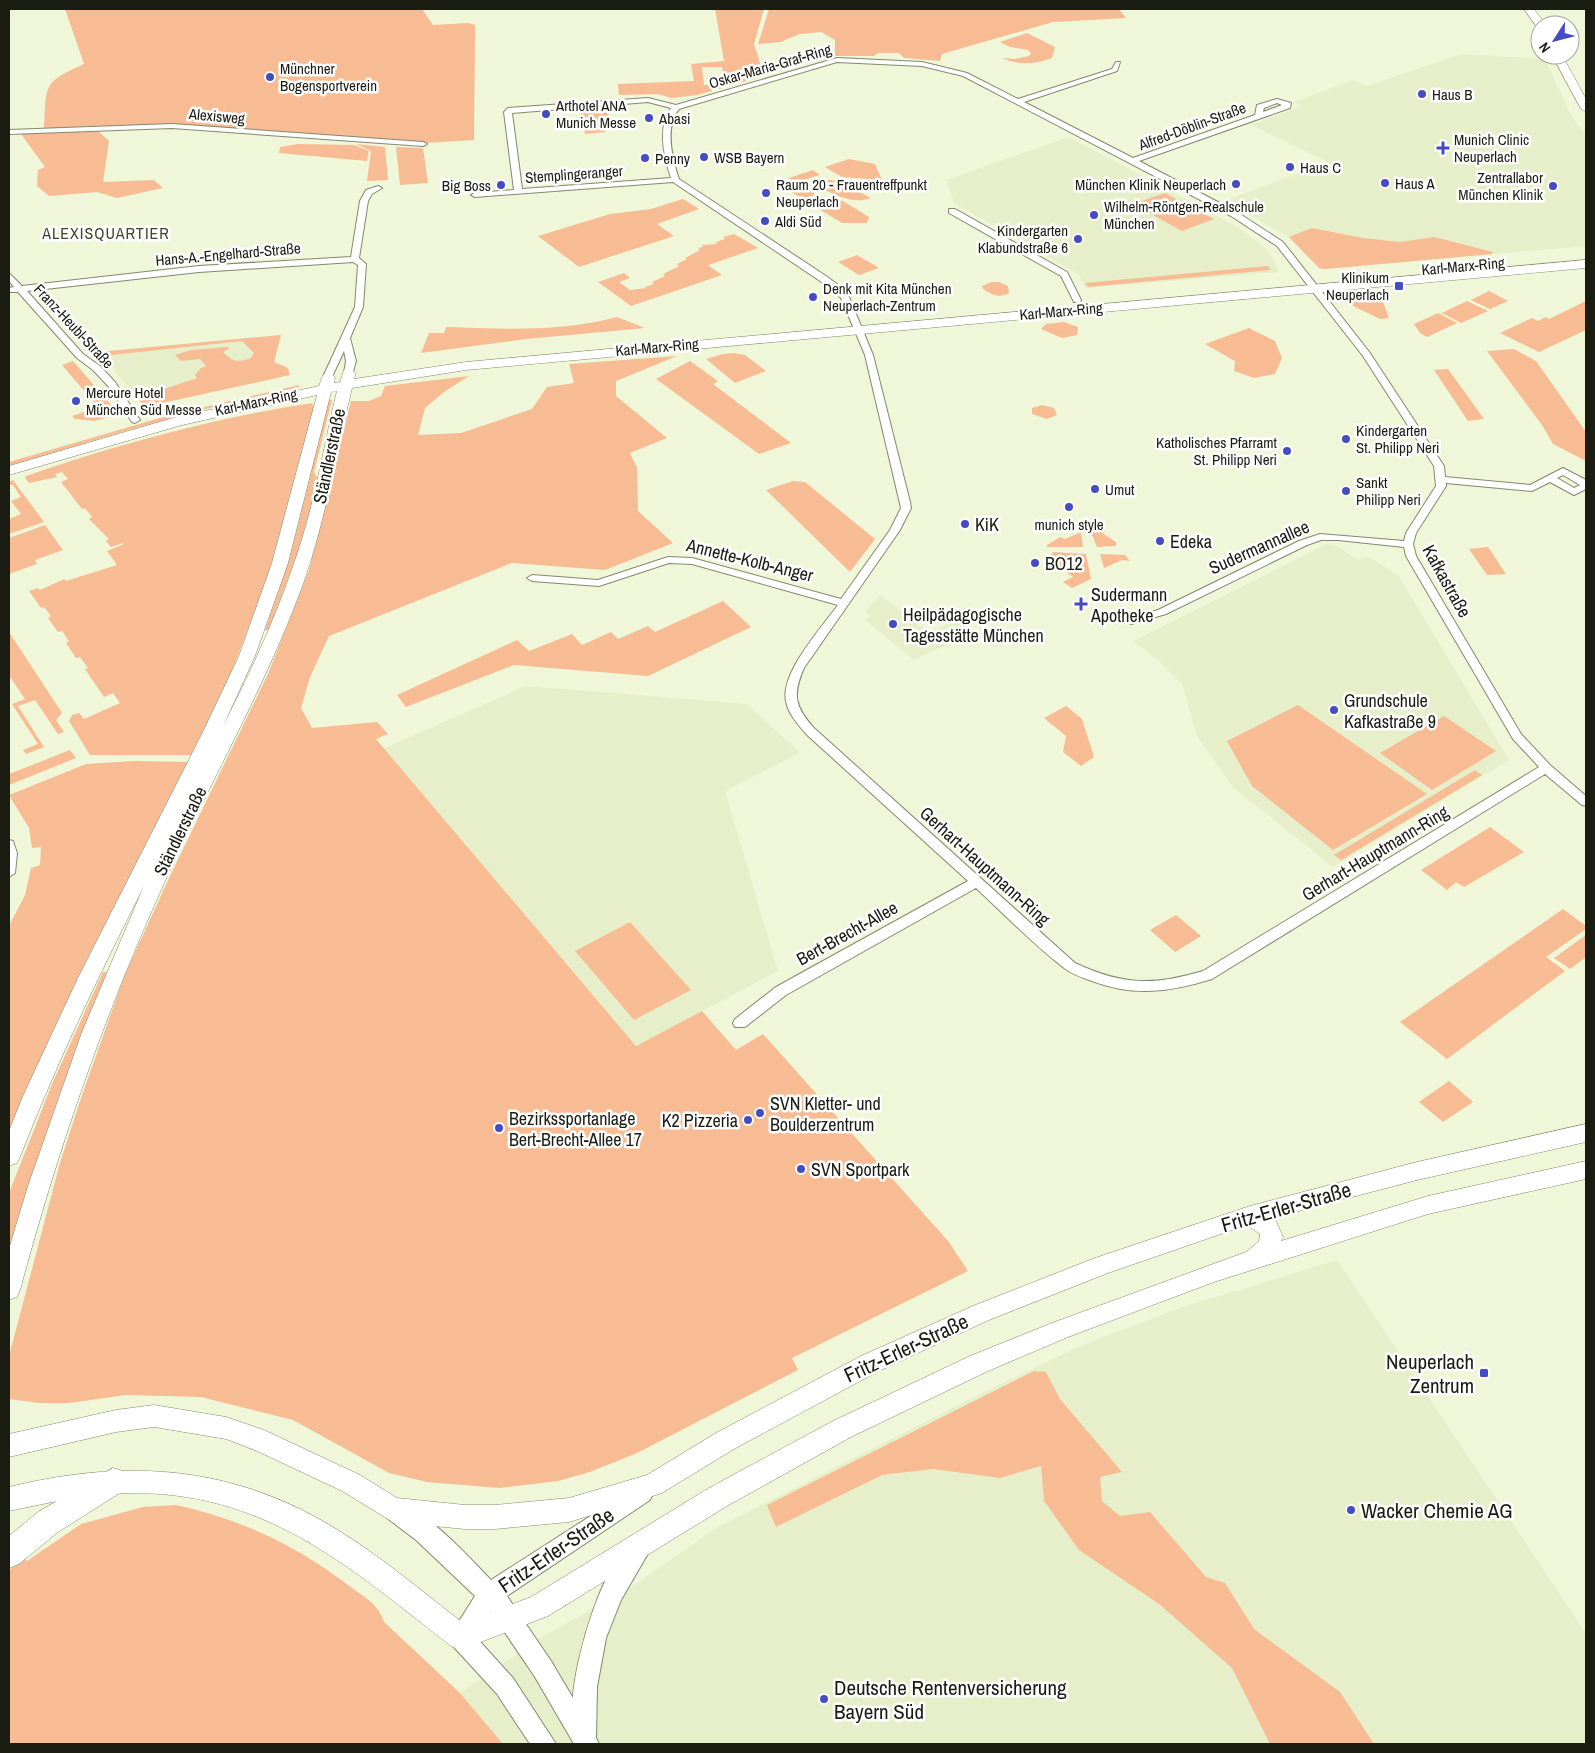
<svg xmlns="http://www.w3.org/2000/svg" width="1595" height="1753" font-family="'Archivo Narrow',sans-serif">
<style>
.built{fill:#e6efc9}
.green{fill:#f7bc93}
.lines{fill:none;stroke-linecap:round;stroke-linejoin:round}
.minor-casing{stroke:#82896d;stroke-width:2}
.tertiary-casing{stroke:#82896d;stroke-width:2}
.secondary-casing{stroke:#82896d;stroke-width:1}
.trunk-casing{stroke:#82896d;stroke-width:1}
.minor{fill:#fff;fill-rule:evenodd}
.tertiary{fill:#fff;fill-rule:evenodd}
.secondary{fill:#fff;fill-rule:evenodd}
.trunk{fill:#fff;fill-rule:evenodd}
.poi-dot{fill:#454cc1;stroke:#fff;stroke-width:2}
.labels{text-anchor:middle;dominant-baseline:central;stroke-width:5;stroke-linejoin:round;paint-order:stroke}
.far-street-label{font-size:15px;fill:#1a1c11;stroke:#fff}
.far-poi-label{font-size:15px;fill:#1a1c11;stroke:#fff;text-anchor:start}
.far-neighbourhood-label{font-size:16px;letter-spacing:1px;fill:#3f442b;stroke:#fff}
.street-label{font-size:18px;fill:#1a1c11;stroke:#fff}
.poi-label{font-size:18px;fill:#1a1c11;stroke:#fff;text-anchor:start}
.near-street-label{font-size:21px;fill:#1a1c11;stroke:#fff}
.near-poi-label{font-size:21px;fill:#1a1c11;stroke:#fff;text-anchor:start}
</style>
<rect width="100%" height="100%" fill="#f0f7d9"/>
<!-- built -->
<g class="built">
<polygon points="1461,54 1545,59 1572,117 1586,135 1586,246 1325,269 1319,268 1289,237 1224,201 1328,162 1251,125 1302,106 1293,102 1353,80 1367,86"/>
<polygon points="1069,137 1236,226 1264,247 1276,263 1279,272 1086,288 1078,274 954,203 946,180"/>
<polygon points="281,335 274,362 228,368 138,398 98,352"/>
<polygon points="1326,544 1335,545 1359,560 1368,556 1399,576 1509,760 1333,867 1233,787 1197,736 1182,684 1157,659 1133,641"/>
<polygon points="880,595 928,633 955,620 971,633 914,660 864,619 870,616 865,612"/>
<polygon points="526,686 747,704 800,753 725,791 778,971 636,1046 384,748"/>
<polygon points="1337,1260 1586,1633 1586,1744 503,1744 460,1693 540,1638 627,1590 716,1528 976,1396 1080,1346 1180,1308"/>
</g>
<!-- green -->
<g class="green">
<path d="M65 9H422L433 25 468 23 475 25V32L474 140 425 143 160 124 44 129C47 85 41 83 84 64Z"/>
<polygon points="715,9 764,9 754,44 764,76 719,89 719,85 724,84 722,67 702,67 704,85 711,85 712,91 697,95 671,98 658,94 619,95 618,84 694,81 691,64 724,61"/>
<polygon points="769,9 1119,9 1126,18 1053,22 942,54 940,61 904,58 899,53 878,53 874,56 835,56 835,40 821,32 800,34 780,42 758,44"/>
<path d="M1027 33 1055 47 1052 58C1036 64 1019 66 1002 58L1015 59 1029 56 1031 53 1028 50 1010 47 1000 42Z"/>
<polygon points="608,107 610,129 605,130 605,132 585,134 580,109"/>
<polygon points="97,130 109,141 103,182 154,180 163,188 117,198 97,192 49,196 37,186 38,170 45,167 21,134"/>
<polygon points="298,144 354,145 369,151 367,161 279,153 280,147"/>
<polygon points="356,144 385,147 388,180 367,181 371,151"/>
<polygon points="396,147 423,148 428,183 400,185"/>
<polygon points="849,159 875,164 882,180 842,177 825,167"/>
<polygon points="813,170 820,175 803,180 802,185 814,193 814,195 803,199 788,190 795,187 795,183 789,178"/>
<path d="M828 180 848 182 850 187 871 198C855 204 839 197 825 190Z"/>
<polygon points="1165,193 1214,219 1182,231 1133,204"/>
<polygon points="828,198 843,201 869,217 867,223 842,223 811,204"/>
<polygon points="683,199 699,209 657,224 674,236 579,267 538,236 610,214 651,209"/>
<polygon points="1312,228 1363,238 1400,242 1434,237 1493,252 1492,254 1325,269 1319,268 1289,237"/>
<polygon points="734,234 758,248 708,265 722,275 631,306 598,282 624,273 630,278 619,282 630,290 646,288 645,287 654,284 652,282 665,276 663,274 679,266 677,264 687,259 685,258 700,250 698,248 703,247 702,245 717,244 716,242 725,239 723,237"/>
<polygon points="857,255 879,268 859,275 838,262"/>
<polygon points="1268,266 1271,270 1088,287 1085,283"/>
<path d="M991 282H999L1008 286 1009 293C999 299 991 294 983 289L982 286Z"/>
<polygon points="1489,291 1508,301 1490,309 1471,300"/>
<polygon points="1376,292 1380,294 1389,318 1380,319 1343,301 1341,297 1343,295"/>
<polygon points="1467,301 1488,311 1461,323 1442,313"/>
<polygon points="1586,301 1586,330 1539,352 1500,333 1532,318 1538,321 1546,317 1549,319"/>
<polygon points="1438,313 1457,323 1427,337 1420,333 1414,324"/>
<path d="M617 317 645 328 526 339 421 353 429 333H444L446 327C504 329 561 332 617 317Z"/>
<polygon points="1064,322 1078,327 1077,335 1062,338 1041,329 1046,324"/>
<polygon points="1249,328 1275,341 1282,358 1275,374 1254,378 1234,371 1235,361 1205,344"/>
<path d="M281 335 274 362 288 368 290 375 144 407 138 398 197 378 195 375 201 368 206 366 200 359 181 361 175 355 191 350 228 347 229 349 223 352C233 362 238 363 251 358L254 353 242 341 102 356 98 352Z"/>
<polygon points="1514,349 1536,361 1586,432 1586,461 1553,444 1542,425 1487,351"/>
<polygon points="734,353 745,355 766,371 735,383 706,359 723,354"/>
<polygon points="677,356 616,381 616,396 667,438 630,453 637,468 638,511 673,543 605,570 512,563 329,636 310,677 301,708 312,728 377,722 388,734 376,739 636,1046 702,1011 736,1050 763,1034 948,1241 968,1271 792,1358 798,1370 637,1453 590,1472 558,1481 500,1488 427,1482 389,1473 293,1420 201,1397 126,1395 69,1403 39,1403 9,1399 9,1356 60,1163 80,1101 125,974 170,876 268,674 309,570 351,401 369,401 381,396 385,386 469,376 444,392 425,408 418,435 461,433 532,409 547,387 574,383 569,364"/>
<polygon points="73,361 112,406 108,413 110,417 94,421 75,419 72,416 98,407 62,365"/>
<polygon points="690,361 718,381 713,384 791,443 759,454 656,379"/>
<polygon points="1448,369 1484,419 1468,421 1434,370"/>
<path d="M299 385V387C201 408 104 436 9 467V462L170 415Z"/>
<polygon points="329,400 332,400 314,472 318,480 309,515 298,551 269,630 265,630 290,556"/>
<path d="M312 403 314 408 268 576 229 679 191 755H90L69 721 72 715 79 713 84 719 120 703 113 693 104 697 85 669 88 668 80 657 76 658 66 643 69 641 62 631 58 632 48 618 51 616 44 607 41 608 29 591 38 588 40 590 64 579 66 581 117 565 107 551 124 544 123 543 111 547 106 541 109 539 89 519 92 517 85 508 82 509 61 482 68 479 62 472 55 474 57 477 29 483 25 478 26 476C119 444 215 418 312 403Z"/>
<polygon points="1042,405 1054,408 1057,415 1047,419 1032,414 1032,408"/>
<polygon points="13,480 44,522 9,534 9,519 21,514 11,501 21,497 13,485 9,485 9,482"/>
<polygon points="793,481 805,482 875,539 850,572 766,490"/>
<polygon points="45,525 63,550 35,560 37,564 9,574 9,538"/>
<polygon points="1102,528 1105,530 1102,533 1116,542 1116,546 1097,547 1090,530"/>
<polygon points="1081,532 1083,547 1047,547 1047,545 1060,537 1065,539"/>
<polygon points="1488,547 1506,574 1487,575 1469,549"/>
<polygon points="1054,552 1086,554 1091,579 1072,588 1063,582 1073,577 1045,557"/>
<polygon points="1100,554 1125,555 1130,561 1122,560 1104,568"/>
<polygon points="723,601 751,627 648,676 514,665 406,707 397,695 517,640 529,651 572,634 582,645 611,632 618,639 648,626 655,632"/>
<polygon points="9,632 62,713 56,720 64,732 58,734 35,700 18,706 44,747 26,754 23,750 38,744 12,704 25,699 9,675"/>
<polygon points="1298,705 1427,794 1333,850 1252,786 1227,741"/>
<polygon points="1066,706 1082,719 1094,757 1081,766 1063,752 1066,736 1044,718"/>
<polygon points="1444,716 1496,751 1432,790 1380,753"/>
<polygon points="70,750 76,758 9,785 9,774"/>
<polygon points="134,761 188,762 26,1094 9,1136 9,926 25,895 31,868 40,865 41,847 32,848 29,828 9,795 86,764"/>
<polygon points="1475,770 1482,775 1341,860 1334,855"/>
<polygon points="1490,827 1524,852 1464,887 1456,882 1447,890 1421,870"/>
<polygon points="1563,909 1586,926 1586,929 1546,957 1565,971 1447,1059 1400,1022"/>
<polygon points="1176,915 1201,936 1175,952 1150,930"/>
<polygon points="630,922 691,990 634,1020 575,951"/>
<polygon points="1586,935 1586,957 1570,969 1554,958"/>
<polygon points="103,972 107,972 59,1096 9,1261 9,1193 52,1084"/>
<polygon points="1449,1081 1473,1102 1443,1122 1419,1102"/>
<polygon points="1034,1371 1046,1372 1060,1399 1122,1472 1100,1477 1102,1501 1120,1516 1150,1512 1206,1577 1225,1583 1254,1629 1340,1692 1374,1744 1270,1744 1232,1668 1159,1604 1079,1550 1044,1501 1041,1466 1000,1478 933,1469 882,1475 776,1527 767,1505"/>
<path d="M176 1505C240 1519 296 1545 348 1585 364 1597 378 1603 384 1622L460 1693 503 1744H9V1571L23 1555 27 1561 81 1524 143 1507Z"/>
</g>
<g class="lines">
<!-- minor casing -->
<g class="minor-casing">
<g id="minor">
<path d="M837 58 922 62 967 73 1018 99 1112 69 1116 62H1120L1117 71 1024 102 1133 158 1255 115 1257 105 1277 99 1291 103 1290 108 1139 161 1237 212 1283 242 1370 353 1444 466 1445 477 1530 485 1563 468 1586 480V489L1574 495 1550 482 1532 491 1446 483V486L1416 533 1413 544 1416 556 1521 734 1550 765 1586 796V806L1582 805 1545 774 1212 979C1170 992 1134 997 1092 981 1083 978 1072 974 1064 968 1033 944 1005 915 976 888L786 995 745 1027H735L733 1023 735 1019 776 987 968 881 806 734C798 724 788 714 786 701 780 673 822 627 838 605L692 564 669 563 599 586 532 581 527 578 532 575 598 580 668 557 692 558 841 599 890 530 901 508 865 355 841 298 835 291 673 182 475 197 471 195 475 193 514 190 504 112 508 108 648 98 676 105ZM837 62 922 66 963 76 1231 216 1277 246 1363 356 1434 466 1436 486 1406 533 1404 541 1320 534 1299 541 1158 610 1128 619 1127 621 1128 623 1132 624 1166 614 1307 545 1321 540H1338L1404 547 1406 556 1513 739 1539 767 1203 971C1153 986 1122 985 1075 963L814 728C795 707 792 695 804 668L900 530 911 508 910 502 873 355 849 297 841 287 826 276 679 179C672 158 664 127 679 109ZM648 102 671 108C657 127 664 157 671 178L522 189 512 113ZM1277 103 1282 105 1263 112 1264 108ZM1563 475 1580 485 1574 488 1557 478Z"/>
<polygon points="172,124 423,142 427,144 423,146 172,128 9,134 9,130"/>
<polygon points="378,186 382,188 372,194 368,201 359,258 366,264 363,307 350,338 356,361 352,375 344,373 346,361 344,351 331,379 323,377 355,307 358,265 353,262 199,272 27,291 83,354 100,366 115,382 140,420 135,423 132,422 108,386 93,370 77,358 18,292 9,292 9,288 14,287 9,281 9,273 22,286 199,266 351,257 360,201 366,190"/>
<polygon points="949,209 955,209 1067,272 1081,300 1080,302 1074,302 1061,276 949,213"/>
<polygon points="9,840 13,841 17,853 15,873 9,877"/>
</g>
</g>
<!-- tertiary casing -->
<g class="tertiary-casing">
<path id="tertiary" d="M642 1483 650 1486 653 1493 650 1500 507 1596 551 1661 573 1698C575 1661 603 1554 639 1539L647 1542 650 1550 621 1600 606 1638 597 1687 596 1738 599 1744H574L535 1677 491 1612 475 1636 513 1678 556 1744H530L497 1694 452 1645 449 1637 475 1596 416 1540 387 1518 384 1511 387 1504 395 1500C430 1514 465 1553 491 1580Z"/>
</g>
<!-- secondary casing -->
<g class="secondary-casing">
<g id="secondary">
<polygon points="1524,9 1534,9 1546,25 1537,27"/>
<polygon points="1552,55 1562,55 1586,99 1586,112 1581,109"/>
<path d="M1586 260V268L466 370 352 388C336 452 326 518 304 581 267 684 211 780 166 879 105 1012 58 1149 20 1290L17 1297 9 1300V1249L28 1186 82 1032 144 886C99 975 56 1064 20 1157L17 1163 9 1166V1131L23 1096 78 978 202 734 239 656 272 563 317 395 182 425 9 475V466L173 418 319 386 323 375H333L335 378 334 383 340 382 344 370 349 369 356 373 354 379 466 362ZM337 391C325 440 317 491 302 539 282 604 254 666 223 726L255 656 288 563 331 392Z"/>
<path d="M1586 1124V1142L1417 1180 1272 1218 1276 1221 1283 1237 1281 1241 1428 1196 1586 1161V1179L1428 1214 1214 1282 1068 1337 986 1372 851 1437 727 1506 548 1616 460 1650 451 1646C348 1566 265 1490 125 1493 85 1494 48 1503 9 1511V1487C128 1458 235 1465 341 1532 384 1559 423 1592 463 1623L531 1597 709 1488 833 1421 970 1356 1052 1323 1246 1252 1259 1241 1260 1234 1247 1225 1108 1273 989 1320 877 1372 734 1449 662 1493 569 1522 495 1529H465L393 1522 342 1491 257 1451 226 1439 154 1427 116 1432 9 1457V1434L116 1410 154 1405 226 1417 264 1430 360 1475 397 1498 465 1505H495L569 1498 647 1475 716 1433 861 1356 973 1306 1095 1258 1250 1206 1417 1162Z"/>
</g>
</g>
<!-- trunk casing -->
<g class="trunk-casing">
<polygon id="trunk" points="113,1468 123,1471 127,1481 123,1491 58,1532 19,1564 9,1568 9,1536 38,1512"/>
</g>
<!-- minor -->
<use href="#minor" class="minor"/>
<!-- tertiary -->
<use href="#tertiary" class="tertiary"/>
<!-- secondary -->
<use href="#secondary" class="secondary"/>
<!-- trunk -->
<use href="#trunk" class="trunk"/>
</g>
<!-- markers -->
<g class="poi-dot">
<circle cx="270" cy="77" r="5"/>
<circle cx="1422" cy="94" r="5"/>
<circle cx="546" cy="114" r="5"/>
<circle cx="649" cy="118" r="5"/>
<path d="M1440.5 140.5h5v5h5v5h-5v5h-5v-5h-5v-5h5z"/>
<circle cx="704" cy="157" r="5"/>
<circle cx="645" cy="158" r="5"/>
<circle cx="1290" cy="167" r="5"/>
<circle cx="1385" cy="183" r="5"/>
<circle cx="1236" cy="184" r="5"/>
<circle cx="501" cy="185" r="5"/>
<circle cx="1553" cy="186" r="5"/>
<circle cx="766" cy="193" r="5"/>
<circle cx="1094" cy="215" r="5"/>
<circle cx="765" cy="221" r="5"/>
<circle cx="1078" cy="239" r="5"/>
<rect x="1394" y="281" width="10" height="10" rx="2.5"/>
<circle cx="813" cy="297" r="5"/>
<circle cx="76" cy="401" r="5"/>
<circle cx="1346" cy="439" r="5"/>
<circle cx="1287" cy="451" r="5"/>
<circle cx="1095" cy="489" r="5"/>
<circle cx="1346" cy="491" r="5"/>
<circle cx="1069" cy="507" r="5"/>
<circle cx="965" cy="524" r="5"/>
<circle cx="1160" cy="541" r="5"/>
<circle cx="1035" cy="563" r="5"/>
<path d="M1078.5 596.5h5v5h5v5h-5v5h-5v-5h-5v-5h5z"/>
<circle cx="893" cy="624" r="5"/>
<circle cx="1334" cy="710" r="5"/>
<circle cx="760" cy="1113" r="5"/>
<circle cx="748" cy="1120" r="5"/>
<circle cx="499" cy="1128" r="5"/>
<circle cx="801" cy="1169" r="5"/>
<rect x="1479" y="1368" width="10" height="10" rx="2.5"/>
<circle cx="1351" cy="1510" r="5"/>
<circle cx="824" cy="1699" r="5"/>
</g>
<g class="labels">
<!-- far-street labels -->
<g class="far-street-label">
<text transform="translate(770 66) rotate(-16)">Oskar-Maria-Graf-Ring</text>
<text transform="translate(217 116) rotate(5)">Alexisweg</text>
<text transform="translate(1192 126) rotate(-20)">Alfred-Döblin-Straße</text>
<text transform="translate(574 174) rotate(-4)">Stemplingeranger</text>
<text transform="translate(228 254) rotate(-5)">Hans-A.-Engelhard-Straße</text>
<text transform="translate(1463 266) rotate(-5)">Karl-Marx-Ring</text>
<text transform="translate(1061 311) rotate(-5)">Karl-Marx-Ring</text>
<text transform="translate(74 326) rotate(47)">Franz-Heubl-Straße</text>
<text transform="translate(657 347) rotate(-5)">Karl-Marx-Ring</text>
<text transform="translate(256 402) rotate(-12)">Karl-Marx-Ring</text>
</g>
<!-- far-poi labels -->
<g class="far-poi-label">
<text x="280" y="68">Münchner<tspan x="280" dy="17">Bogensportverein</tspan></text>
<text x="1432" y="94">Haus B</text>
<text x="556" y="105">Arthotel ANA<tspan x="556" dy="17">Munich Messe</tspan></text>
<text x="659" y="118">Abasi</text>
<text x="1454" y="139">Munich Clinic<tspan x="1454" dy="17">Neuperlach</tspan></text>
<text x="714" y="157">WSB Bayern</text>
<text x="655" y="158">Penny</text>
<text x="1300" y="167">Haus C</text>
<text x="1543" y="177" text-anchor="end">Zentrallabor<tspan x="1543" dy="17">München Klinik</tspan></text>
<text x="1395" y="183">Haus A</text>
<text x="776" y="184">Raum 20 - Frauentreffpunkt<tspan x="776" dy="17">Neuperlach</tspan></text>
<text x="1226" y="184" text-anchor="end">München Klinik Neuperlach</text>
<text x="491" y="185" text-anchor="end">Big Boss</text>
<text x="1104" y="206">Wilhelm-Röntgen-Realschule<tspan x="1104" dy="17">München</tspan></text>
<text x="775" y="221">Aldi Süd</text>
<text x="1068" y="230" text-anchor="end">Kindergarten<tspan x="1068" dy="17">Klabundstraße 6</tspan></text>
<text x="1389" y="277" text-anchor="end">Klinikum<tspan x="1389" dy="17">Neuperlach</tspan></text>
<text x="823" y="288">Denk mit Kita München<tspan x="823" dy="17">Neuperlach-Zentrum</tspan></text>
<text x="86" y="392">Mercure Hotel<tspan x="86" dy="17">München Süd Messe</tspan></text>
<text x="1356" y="430">Kindergarten<tspan x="1356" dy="17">St. Philipp Neri</tspan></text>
<text x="1277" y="442" text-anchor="end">Katholisches Pfarramt<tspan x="1277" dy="17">St. Philipp Neri</tspan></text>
<text x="1356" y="482">Sankt<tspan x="1356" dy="17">Philipp Neri</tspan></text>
<text x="1105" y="489">Umut</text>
<text x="1069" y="524" text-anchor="middle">munich style</text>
</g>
<!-- far-neighbourhood labels -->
<g class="far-neighbourhood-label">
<text x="106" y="233">ALEXISQUARTIER</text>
</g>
<!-- street labels -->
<g class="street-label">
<text transform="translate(329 456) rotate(-78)">Ständlerstraße</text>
<text transform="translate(1259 547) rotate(-24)">Sudermannallee</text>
<text transform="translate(750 560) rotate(14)">Annette-Kolb-Anger</text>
<text transform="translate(1447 581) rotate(61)">Kafkastraße</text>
<text transform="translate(180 831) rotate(-64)">Ständlerstraße</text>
<text transform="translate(1375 853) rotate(-31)">Gerhart-Hauptmann-Ring</text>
<text transform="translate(985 866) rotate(42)">Gerhart-Hauptmann-Ring</text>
<text transform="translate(847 933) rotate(-29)">Bert-Brecht-Allee</text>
</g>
<!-- poi labels -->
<g class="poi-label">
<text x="975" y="524">KiK</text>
<text x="1170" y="541">Edeka</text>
<text x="1045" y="563">BO12</text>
<text x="1091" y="594">Sudermann<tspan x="1091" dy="21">Apotheke</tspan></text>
<text x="903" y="614">Heilpädagogische<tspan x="903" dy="21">Tagesstätte München</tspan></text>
<text x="1344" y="700">Grundschule<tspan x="1344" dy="21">Kafkastraße 9</tspan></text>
<text x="770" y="1103">SVN Kletter- und<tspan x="770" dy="21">Boulderzentrum</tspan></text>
<text x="509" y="1118">Bezirkssportanlage<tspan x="509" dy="21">Bert-Brecht-Allee 17</tspan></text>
<text x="738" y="1120" text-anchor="end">K2 Pizzeria</text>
<text x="811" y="1169">SVN Sportpark</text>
</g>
<!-- near-street labels -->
<g class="near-street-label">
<text transform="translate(1286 1207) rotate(-16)">Fritz-Erler-Straße</text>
<text transform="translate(906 1348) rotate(-25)">Fritz-Erler-Straße</text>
<text transform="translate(556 1550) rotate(-34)">Fritz-Erler-Straße</text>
</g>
<!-- near-poi labels -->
<g class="near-poi-label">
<text x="1474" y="1361" text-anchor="end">Neuperlach<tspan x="1474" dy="24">Zentrum</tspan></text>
<text x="1361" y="1510">Wacker Chemie AG</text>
<text x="834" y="1687">Deutsche Rentenversicherung<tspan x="834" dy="24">Bayern Süd</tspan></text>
</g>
</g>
<!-- border -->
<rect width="1595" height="1753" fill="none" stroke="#1a1c11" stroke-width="20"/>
<!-- north arrow -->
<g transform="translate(1555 40) rotate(234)"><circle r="24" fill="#ffffff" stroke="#a3a4a0"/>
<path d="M0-4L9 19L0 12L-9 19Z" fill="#454cc1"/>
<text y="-8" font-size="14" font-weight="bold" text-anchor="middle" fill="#1a1c11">N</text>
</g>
</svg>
